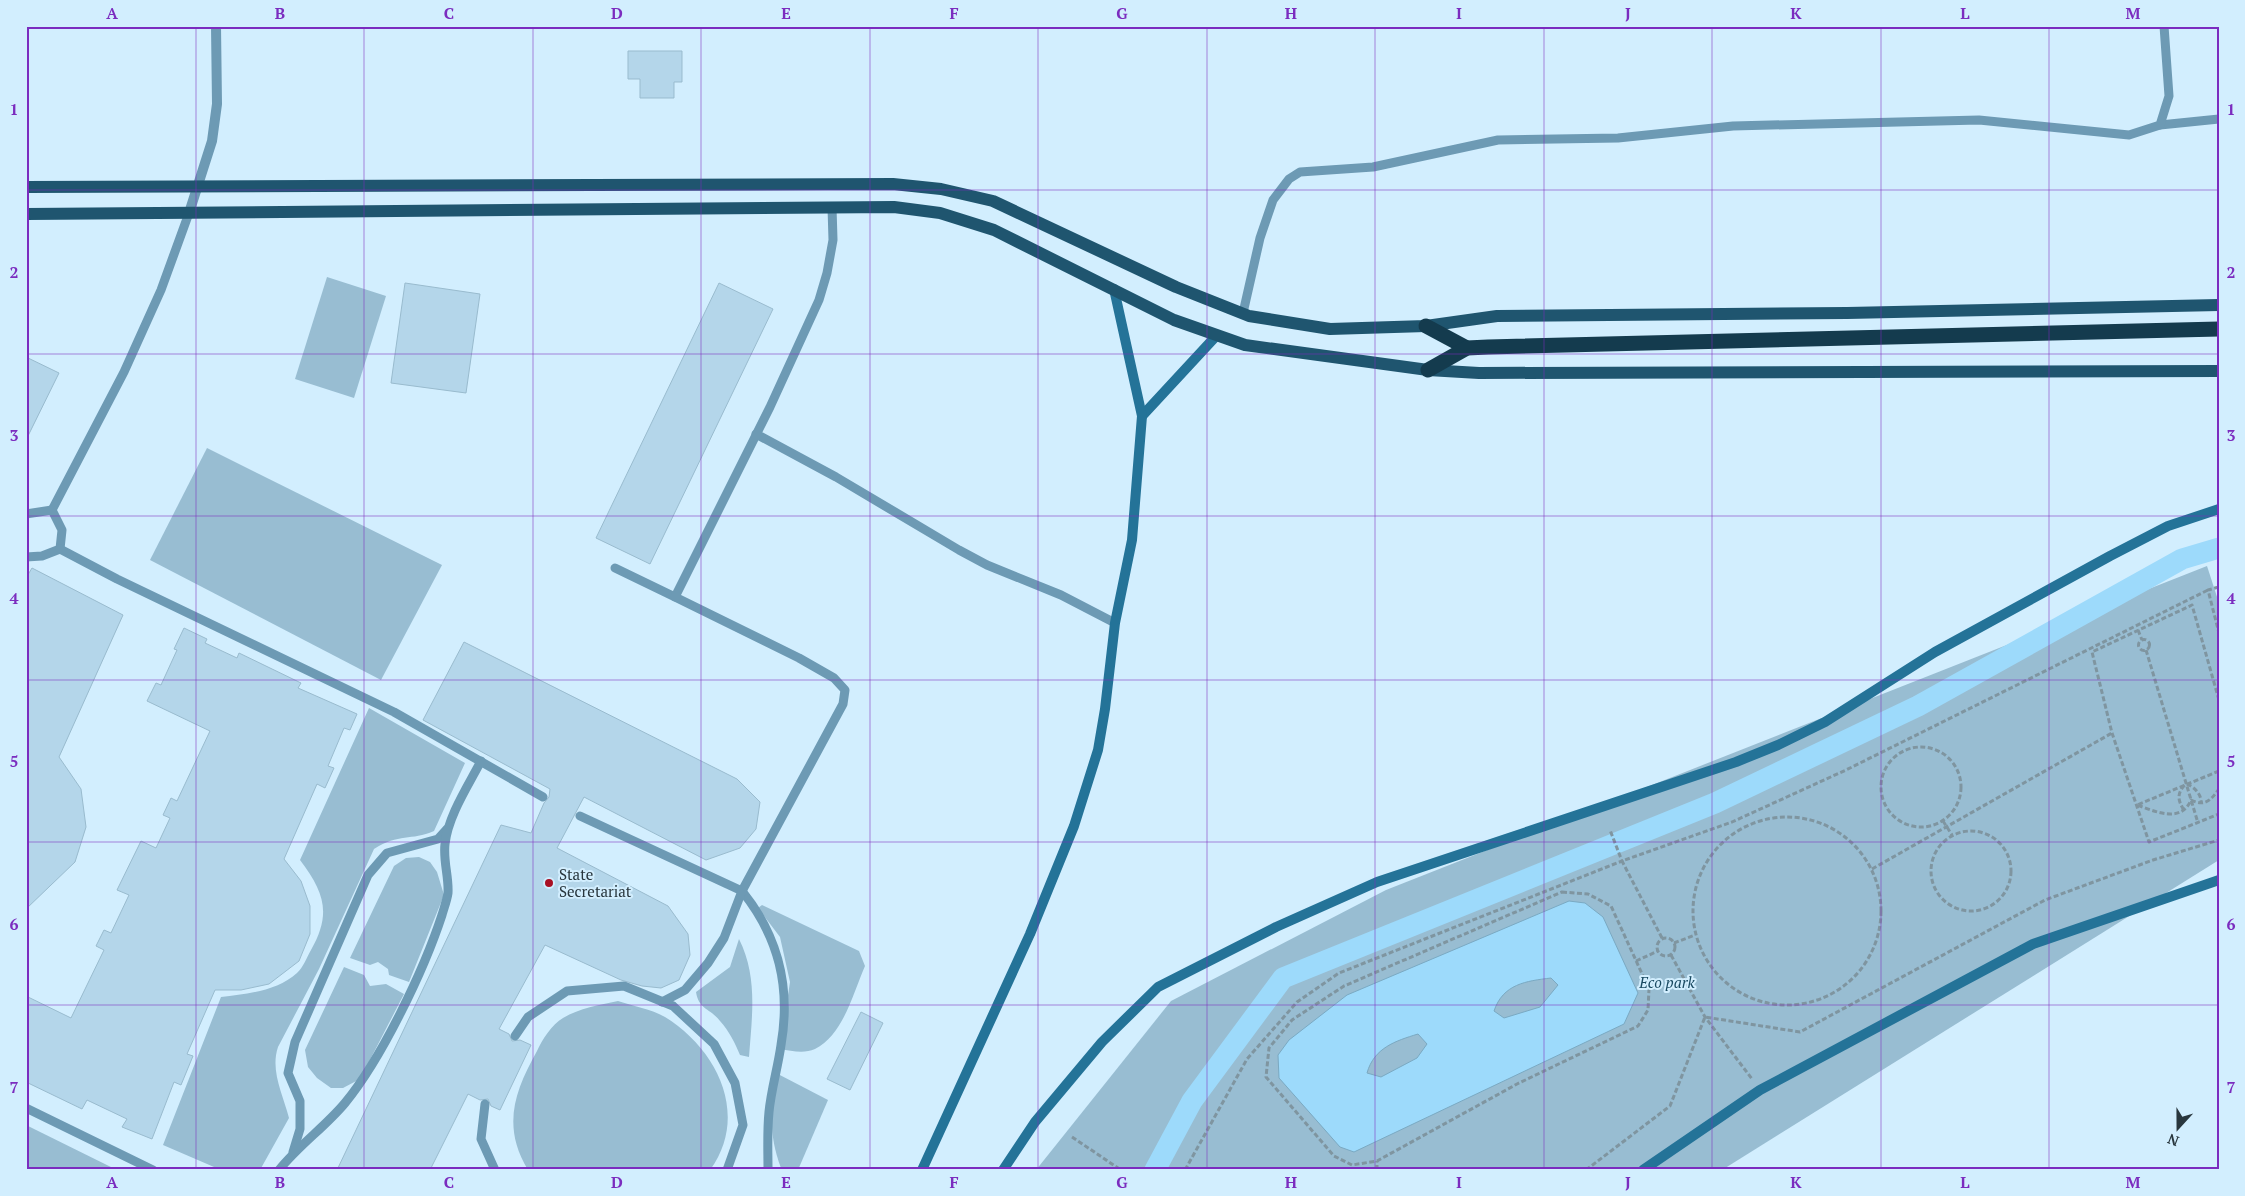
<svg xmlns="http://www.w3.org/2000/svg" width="2245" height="1196" font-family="'PT Serif',serif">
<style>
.green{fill:#98bdd2}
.water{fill:#9ddafb;stroke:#7aa9c2;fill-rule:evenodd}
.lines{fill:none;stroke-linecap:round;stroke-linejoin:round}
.canal{stroke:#9ddafb;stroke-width:21}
.building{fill:#b4d6ea;stroke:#99bbce}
.path{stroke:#7f95a0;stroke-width:3;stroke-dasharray:5 2.5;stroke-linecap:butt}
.lane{stroke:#6d9ab4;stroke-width:9}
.street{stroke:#6d9ab4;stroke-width:10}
.secondary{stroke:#247398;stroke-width:10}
.primary{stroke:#1f556f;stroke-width:12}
.highway{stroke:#143b4e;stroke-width:15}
.grid{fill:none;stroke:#7b2cbf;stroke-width:1;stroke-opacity:0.55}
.poi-dot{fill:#a81024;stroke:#d2eefe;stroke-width:2}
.labels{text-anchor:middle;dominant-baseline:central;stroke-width:4;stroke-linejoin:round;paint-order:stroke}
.poi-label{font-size:15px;fill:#28363d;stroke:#d2eefe;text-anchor:start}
.park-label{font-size:15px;font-style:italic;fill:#194961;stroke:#d2eefe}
.neatline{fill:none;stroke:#7b2cbf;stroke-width:2}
.grid-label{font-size:16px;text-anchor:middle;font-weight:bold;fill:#7b2cbf}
</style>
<rect width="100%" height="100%" fill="#d2eefe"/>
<!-- green -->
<g class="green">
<polygon points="327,277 386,296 354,398 295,379"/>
<polygon points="207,448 442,565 381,680 150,560"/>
<polygon points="2207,566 2219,603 2219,860 1722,1170 1036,1170 1171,1001 1386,890"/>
<path d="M369 708 465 763 434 831C411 841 399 833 374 849L319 969 278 1047C270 1071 283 1094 289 1118L260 1170H221L163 1145 221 997C247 994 277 991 297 973 303 968 307 957 311 950 332 913 324 892 300 860Z"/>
<polygon points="419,857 430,862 437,872 444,895 409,982 389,975 388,969 378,962 370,965 350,958 394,866 406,858"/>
<path d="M762 905 859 951 865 966C853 993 844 1034 815 1049 804 1054 792 1051 780 1049L790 982 780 937 758 908Z"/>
<path d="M739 939C758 977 752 1016 749 1057L740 1055C735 1043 729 1031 720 1021 710 1008 699 1010 696 992L730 967Z"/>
<polygon points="344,967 364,975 370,986 386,984 404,994 360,1079 343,1088 331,1088 317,1078 308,1067 305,1050"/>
<path d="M618 1001C633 1006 651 1009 665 1017 717 1049 750 1115 710 1170H528C502 1127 514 1092 537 1051 542 1040 552 1024 563 1018 580 1008 599 1005 618 1001Z"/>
<path d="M776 1073 828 1100 798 1170 781 1168C768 1134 771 1108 776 1073Z"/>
<polygon points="26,1125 117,1170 26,1170"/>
</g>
<!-- water -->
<path class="water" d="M1569 901 1585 903 1603 917 1638 993 1624 1024 1354 1152 1340 1147 1279 1078 1278 1055 1289 1040 1347 995ZM1551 978 1558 985 1540 1007 1504 1018 1494 1011C1503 984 1526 981 1551 978ZM1418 1034 1427 1044 1417 1058 1381 1077 1367 1073C1374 1048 1395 1041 1418 1034Z"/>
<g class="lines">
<!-- canal -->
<polyline class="canal" points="1155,1170 1192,1101 1283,978 1715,803 1918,706 2182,559 2219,548"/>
</g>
<!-- building -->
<g class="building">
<polygon points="628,51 682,51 682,82 674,82 674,98 640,98 640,79 628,79"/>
<polygon points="405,283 480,294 466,393 391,383"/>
<polygon points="719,283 773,309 650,564 596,538"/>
<polygon points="26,357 59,373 26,440"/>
<polygon points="32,568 123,615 59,757 81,789 86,827 75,862 26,909 26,578"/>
<polygon points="184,628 207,639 205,643 237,658 239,653 301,683 298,688 357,714 350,730 344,728 328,766 334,768 325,788 317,784 284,859 301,881 310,906 310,934 299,961 269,984 241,990 215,990 187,1054 193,1056 181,1085 174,1082 152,1139 122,1127 127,1119 87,1100 82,1109 26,1082 26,996 71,1018 104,950 96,946 104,930 111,933 129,895 117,890 141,841 156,848 170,818 163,815 171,798 177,801 210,731 147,701 156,683 161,685 177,650 174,649"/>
<polygon points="464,642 737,779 760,802 756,829 740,848 706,860 584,797 557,848 668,906 688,934 690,955 679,980 661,988 642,986 621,980 545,945 499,1029 509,1034 512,1041 520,1040 531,1045 500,1110 491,1106 488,1099 480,1100 468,1094 430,1170 337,1170 501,825 531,833 544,803 549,797 550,789 423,720"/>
<polygon points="861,1012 883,1023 850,1090 827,1079"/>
</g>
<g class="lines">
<!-- path -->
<g class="path">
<polyline points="2219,587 2208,590 2219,633"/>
<polyline points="2138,630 2142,640"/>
<circle cx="2144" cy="645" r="5.5"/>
<polyline points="2146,650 2198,823"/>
<polyline points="2219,700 2192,605 2092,652 2112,733 2149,842 2219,814"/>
<circle cx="1921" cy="787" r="40"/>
<path d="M2219 771 2137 805C2154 811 2181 824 2191 800 2205 807 2211 800 2219 789"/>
<path d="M2184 810C2177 800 2177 792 2186 784 2194 786 2202 795 2201 803"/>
<circle cx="1787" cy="911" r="94"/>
<polyline points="1943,821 1952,835"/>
<circle cx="1971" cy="871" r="40"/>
<polyline points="1872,869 2112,733"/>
<polygon points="1562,892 1588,894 1611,906 1649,989 1648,1010 1638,1026 1517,1084 1377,1161 1352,1165 1334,1156 1266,1077 1269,1048 1292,1020 1344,986"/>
<polyline points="1662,938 1622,861 1732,822 1846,770 2208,590"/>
<circle cx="1666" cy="947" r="9"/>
<polyline points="1674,943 1695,935"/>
<polyline points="1671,955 1705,1017 1752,1079"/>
<polyline points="1636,961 1658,951"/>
<polyline points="1072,1137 1121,1170"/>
<polyline points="1185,1170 1247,1059 1297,1002 1339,973 1622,861 1610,830"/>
<polyline points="1377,1170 1377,1161"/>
<polyline points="1586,1170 1670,1106 1705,1017 1800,1032 2045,900 2153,860 2219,840"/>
</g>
<!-- lane -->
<g class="lane">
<polyline points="2160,125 2219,119"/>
<polyline points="1243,313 1260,238 1273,200 1289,179 1300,172 1373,167 1498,140 1618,138 1733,126 1979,120 2129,135 2160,125 2169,96 2164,26"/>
<polyline points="756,434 836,477 959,550 987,565 1061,595 1115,623"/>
<polyline points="52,510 124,372 161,290 189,213"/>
<polyline points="26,514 52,510 62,530 60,549 42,556 26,557"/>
<polyline points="60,549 117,579 394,712 543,797"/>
<polyline points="615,568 675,597"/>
<path d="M580 816 742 891C779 937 791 987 781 1045 778 1067 771 1090 769 1112 767 1132 768 1151 768 1170"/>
<polyline points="662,1002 685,990 708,963 724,938 742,891 843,704 845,690 834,678 799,658 675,597 770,407 819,300 827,273 833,240 832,207"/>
<polyline points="515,1036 528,1017 567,991 624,986 673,1006 714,1044 735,1083 743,1125 727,1170"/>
<polyline points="485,1104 481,1139 495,1170"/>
<polyline points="26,1108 153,1170"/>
<polyline points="293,1152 300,1129 300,1101 288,1073 295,1042 368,875 387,853 438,839 447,829"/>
<path d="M279 1170C299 1145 325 1127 345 1103 382 1058 424 970 442 915 444 908 447 900 448 893 449 877 443 861 445 844 448 816 468 786 481 761"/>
</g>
<!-- street -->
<polyline class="street" points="189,213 212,141 217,104 216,26"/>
<!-- secondary -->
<g class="secondary">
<polyline points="1142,416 1217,335"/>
<polyline points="922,1170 1030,934 1074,826 1098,750 1105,709 1115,623 1132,540 1142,416 1114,289"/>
<polyline points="1003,1170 1035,1122 1102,1042 1158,987 1276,927 1377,882 1736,762 1778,745 1825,722 1935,652 2110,556 2168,526 2219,509"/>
<polyline points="1643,1170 1760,1090 2033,944 2219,880"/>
</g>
<!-- primary -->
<g class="primary">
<polyline points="26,187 893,184 941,189 993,201 1176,287 1249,316 1330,329 1426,326 1497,316 1847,313 2219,305"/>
<polyline points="26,214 894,207 940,213 994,230 1174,320 1245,345 1428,370 1479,373 2219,371"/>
</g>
<!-- highway -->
<g class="highway">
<polyline points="1426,326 1467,348"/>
<polyline points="1428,370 1467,348 1488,347 2219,329"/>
</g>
</g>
<!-- grid -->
<path class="grid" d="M196 26V1170M364 26V1170M533 26V1170M701 26V1170M870 26V1170M1038 26V1170M1207 26V1170M1375 26V1170M1544 26V1170M1712 26V1170M1881 26V1170M2049 26V1170M26 190H2219M26 354H2219M26 516H2219M26 680H2219M26 842H2219M26 1005H2219"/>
<!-- markers -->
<circle class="poi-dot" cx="549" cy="883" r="5"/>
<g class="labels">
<!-- poi labels -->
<g class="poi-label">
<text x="559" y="874">State<tspan x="559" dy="17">Secretariat</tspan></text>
</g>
<!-- park labels -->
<g class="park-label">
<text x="1667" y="982">Eco park</text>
</g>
</g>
<!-- border -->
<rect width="2245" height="1196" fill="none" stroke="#d2eefe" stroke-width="55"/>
<!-- north arrow -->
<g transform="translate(2178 1128) rotate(201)" stroke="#d2eefe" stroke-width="4" paint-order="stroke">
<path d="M0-4L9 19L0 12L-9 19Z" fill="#28363d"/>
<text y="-8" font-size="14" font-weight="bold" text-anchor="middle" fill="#28363d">N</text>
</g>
<rect x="28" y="28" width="2190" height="1140" class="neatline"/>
<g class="grid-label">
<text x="112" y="19">A</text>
<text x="280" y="19">B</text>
<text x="449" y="19">C</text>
<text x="617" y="19">D</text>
<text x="786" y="19">E</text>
<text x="954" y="19">F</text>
<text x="1122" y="19">G</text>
<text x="1291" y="19">H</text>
<text x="1459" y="19">I</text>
<text x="1628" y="19">J</text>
<text x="1796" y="19">K</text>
<text x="1965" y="19">L</text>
<text x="2133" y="19">M</text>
<text x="14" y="115">1</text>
<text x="2231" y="115">1</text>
<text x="14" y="278">2</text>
<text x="2231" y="278">2</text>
<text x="14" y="441">3</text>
<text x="2231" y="441">3</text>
<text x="14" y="604">4</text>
<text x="2231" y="604">4</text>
<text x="14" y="767">5</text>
<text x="2231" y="767">5</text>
<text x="14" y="930">6</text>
<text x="2231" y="930">6</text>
<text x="14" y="1093">7</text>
<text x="2231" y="1093">7</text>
<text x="112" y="1188">A</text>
<text x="280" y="1188">B</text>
<text x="449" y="1188">C</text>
<text x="617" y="1188">D</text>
<text x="786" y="1188">E</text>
<text x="954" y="1188">F</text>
<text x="1122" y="1188">G</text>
<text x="1291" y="1188">H</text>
<text x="1459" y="1188">I</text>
<text x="1628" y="1188">J</text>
<text x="1796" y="1188">K</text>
<text x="1965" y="1188">L</text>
<text x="2133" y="1188">M</text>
</g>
</svg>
